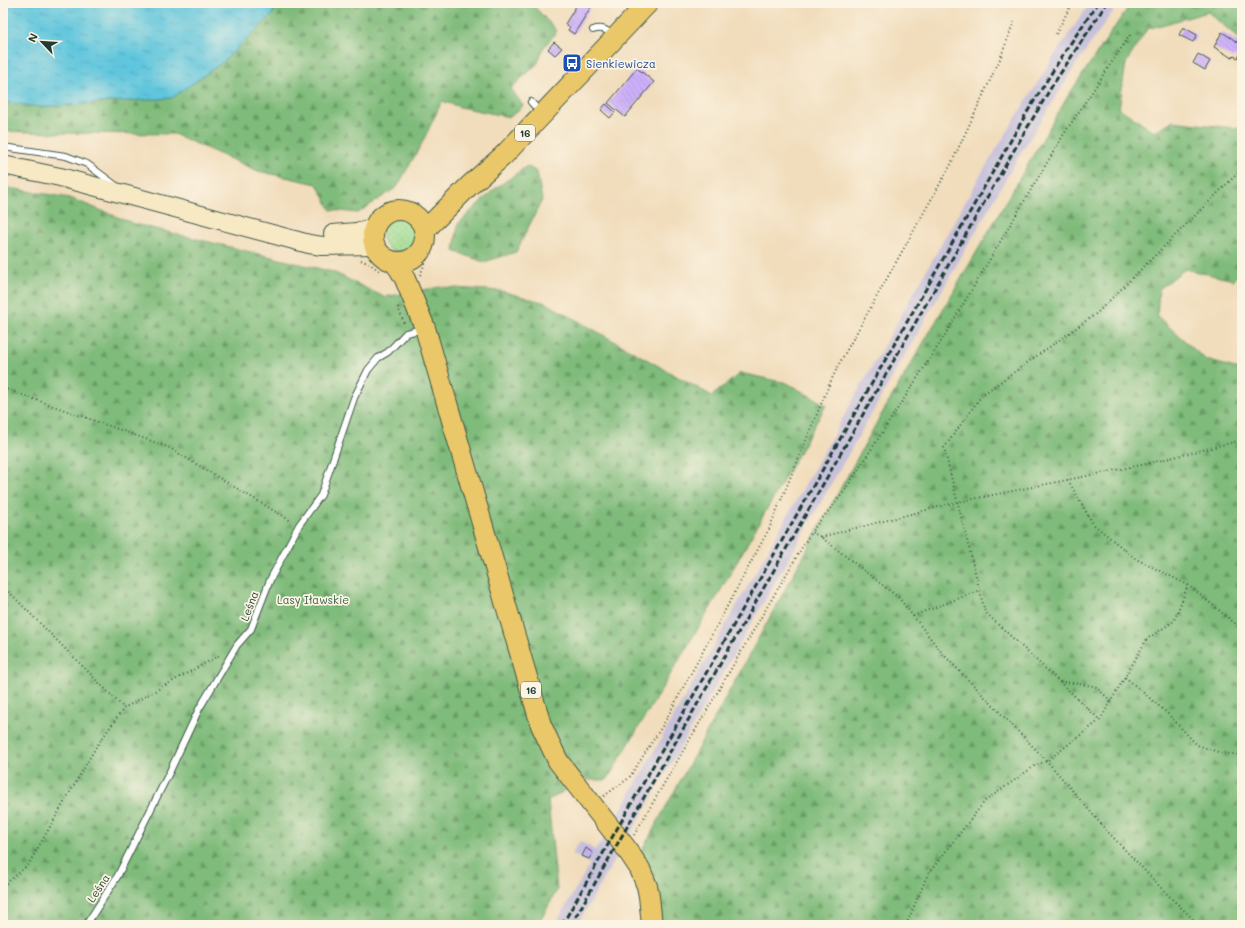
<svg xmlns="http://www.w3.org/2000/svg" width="1245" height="928" font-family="Mali,sans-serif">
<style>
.industrial{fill:#c6c0da}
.grass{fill:url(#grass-dots);stroke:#5f8c62}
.forest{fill:url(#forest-firs);stroke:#4f7c57}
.water{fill:url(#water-ripples);stroke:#408288}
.building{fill:url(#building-back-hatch)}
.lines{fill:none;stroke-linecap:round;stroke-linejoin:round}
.service-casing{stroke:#3e5548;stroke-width:8}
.secondary-casing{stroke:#3e5548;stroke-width:20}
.primary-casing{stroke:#3e5548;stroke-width:22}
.path{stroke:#3e5548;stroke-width:2;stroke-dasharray:1 3;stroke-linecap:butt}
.service{stroke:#fff;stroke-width:6}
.secondary{stroke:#f7e9c3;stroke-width:18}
.primary{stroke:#eac769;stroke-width:20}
.rail{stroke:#1f3d34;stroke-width:3;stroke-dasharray:6 3;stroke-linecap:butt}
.labels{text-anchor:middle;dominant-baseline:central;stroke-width:3.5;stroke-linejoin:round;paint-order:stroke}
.shield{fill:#fcf5e5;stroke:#617469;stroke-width:1}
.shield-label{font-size:10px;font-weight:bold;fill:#1f3d34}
.transit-label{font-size:11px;fill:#164399;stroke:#fcf5e5;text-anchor:start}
.park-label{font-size:11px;fill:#395d46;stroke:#fcf5e5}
.street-label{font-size:11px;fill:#1f3d34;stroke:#fcf5e5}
</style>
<defs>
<pattern id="grass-dots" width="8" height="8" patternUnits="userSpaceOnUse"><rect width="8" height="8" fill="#9fdb90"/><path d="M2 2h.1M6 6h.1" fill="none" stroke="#88bd7d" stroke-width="1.8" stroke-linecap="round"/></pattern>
<pattern id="forest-firs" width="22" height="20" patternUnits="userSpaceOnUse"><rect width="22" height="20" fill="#7fbb7a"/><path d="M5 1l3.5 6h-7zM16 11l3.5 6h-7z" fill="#679965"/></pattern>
<pattern id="water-ripples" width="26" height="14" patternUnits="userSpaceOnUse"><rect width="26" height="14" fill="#60c6dd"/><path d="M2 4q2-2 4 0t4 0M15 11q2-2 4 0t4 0" fill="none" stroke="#4fa2b4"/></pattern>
<pattern id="building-back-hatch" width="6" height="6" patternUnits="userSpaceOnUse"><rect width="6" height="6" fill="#ceb0fb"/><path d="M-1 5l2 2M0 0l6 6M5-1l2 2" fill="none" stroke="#a790cc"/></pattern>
</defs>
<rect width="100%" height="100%" fill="#fcf5e5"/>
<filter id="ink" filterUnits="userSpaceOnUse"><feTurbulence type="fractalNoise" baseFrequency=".025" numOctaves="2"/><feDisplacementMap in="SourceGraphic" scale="8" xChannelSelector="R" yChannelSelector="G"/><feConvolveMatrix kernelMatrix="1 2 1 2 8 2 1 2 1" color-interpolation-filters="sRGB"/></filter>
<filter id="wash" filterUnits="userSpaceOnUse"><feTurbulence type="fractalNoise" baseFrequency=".012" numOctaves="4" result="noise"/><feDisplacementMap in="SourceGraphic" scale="16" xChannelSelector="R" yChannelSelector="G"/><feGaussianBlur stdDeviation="0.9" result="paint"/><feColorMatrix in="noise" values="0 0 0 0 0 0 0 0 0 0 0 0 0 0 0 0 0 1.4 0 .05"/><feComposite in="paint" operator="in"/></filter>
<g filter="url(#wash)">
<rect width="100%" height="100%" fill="#f1ddbc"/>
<!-- industrial -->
<g class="industrial">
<polygon points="1090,3 1119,3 1077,63 1019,156 628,839 614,822 981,174 1058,50"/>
<polygon points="607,834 620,851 577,925 555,925 590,864 572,854 580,841 595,850"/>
</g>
<!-- grass -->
<circle class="grass" cx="399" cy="235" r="17"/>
<!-- forest -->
<g class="forest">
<polygon points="278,3 531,3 557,31 544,47 537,64 511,88 523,106 510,117 460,107 442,101 422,143 397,187 358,213 331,210 317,184 258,171 174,134 52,133 3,131 3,102 40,107 172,98 272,15"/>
<polygon points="1131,3 1242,3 1242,41 1208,12 1147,29 1126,63 1119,108 1154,132 1172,121 1242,129 1242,269 1233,280 1185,269 1159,289 1157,316 1206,360 1242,370 1242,925 657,925 640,854 877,422 1068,96"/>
<polygon points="527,166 537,172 542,200 516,252 484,262 454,251 458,224 492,191"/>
<polygon points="3,187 70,198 135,224 333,272 384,297 440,287 501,291 546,303 712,396 740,373 787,383 826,405 718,595 607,780 581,780 548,801 557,890 538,925 3,925"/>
</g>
<!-- water -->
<polygon class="water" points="3,3 278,3 272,15 224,61 172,98 40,107 3,102"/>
<g id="blocks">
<!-- building -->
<g class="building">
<polygon points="578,3 585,3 591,7 574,34 568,30 570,27 565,24"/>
<polygon points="1183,27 1197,35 1193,42 1179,35"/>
<polygon points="1222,32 1242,45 1242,51 1238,58 1234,56 1232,58 1214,47"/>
<polygon points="554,42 562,48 555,55 548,49"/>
<polygon points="1198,54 1210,61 1205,70 1193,63"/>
<polygon points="637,68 654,82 625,117 608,103"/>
<polygon points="606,104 615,112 610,118 601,110"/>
<polygon points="586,848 593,853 589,859 582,856"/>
</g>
</g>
</g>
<g filter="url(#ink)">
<use href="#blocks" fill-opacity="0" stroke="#3e5548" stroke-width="1"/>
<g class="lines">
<!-- service casing -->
<g class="service-casing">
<g id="service">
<path d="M593 30C602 27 607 30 613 35"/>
<polyline points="531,102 541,113"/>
<polyline points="3,147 66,156 87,164 115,185"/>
<polyline points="86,925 117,877 170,771 199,709 237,645 251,629 270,580 299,525 321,495 354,398 368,370 378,358 388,352 406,333 423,329"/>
</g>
</g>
<!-- secondary casing -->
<g class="secondary-casing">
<g id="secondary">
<polyline points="3,165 60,177 309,244 322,246 374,245"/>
<polyline points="333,234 356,232 374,228"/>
</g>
</g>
<!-- primary casing -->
<g class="primary-casing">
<g id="primary">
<circle cx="399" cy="236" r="26"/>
<polyline points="425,230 469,186 504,155 648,3"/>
<polyline points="394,262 400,270 405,279 425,328 541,725 558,761 626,848 640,869 647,886 649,896 652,925"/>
</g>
</g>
<!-- path -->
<g class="path">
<polyline points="1056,34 1072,3"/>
<polyline points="1130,35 1064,134 942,340 843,493 811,532 821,537 899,598 942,653 1047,761 1107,831 1168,895 1199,925"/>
<polyline points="361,260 370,264 381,272"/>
<polyline points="420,275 434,243"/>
<polyline points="398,307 404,324"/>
<polyline points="3,388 168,447 291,521"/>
<polyline points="1068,480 1093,524 1136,559 1188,585 1242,629"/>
<polyline points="821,537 958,502 1146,464 1242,440"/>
<polyline points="3,586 124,708"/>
<polyline points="913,616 980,590"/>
<polyline points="1125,677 1166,712 1197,745 1221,753 1242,755"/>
<path d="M1060 682C1072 682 1083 685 1095 686L1111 701"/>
<polyline points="1100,720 1147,639 1174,621 1188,585"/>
<polyline points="604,796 629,778 663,725 769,529 829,385 839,364 950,166 1000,59 1014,22"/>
<polyline points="634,835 811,532"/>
<polyline points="3,886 28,865 96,747 124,708 220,655"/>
<polyline points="906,925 928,874 985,801 1036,765 1047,761 1100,720 985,612 944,448 982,395 1097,313 1242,169"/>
<polyline points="1237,925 1242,918"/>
</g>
<!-- service -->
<use href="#service" class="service"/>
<!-- secondary -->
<use href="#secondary" class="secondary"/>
<!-- primary -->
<use href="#primary" class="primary"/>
<!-- rail -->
<g class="rail">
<polyline points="562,925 1026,114 1064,53 1098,3"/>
<polyline points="571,925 1013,152 1052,86 1107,3"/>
</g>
</g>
</g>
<!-- icons -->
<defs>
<g id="bus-square" transform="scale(1)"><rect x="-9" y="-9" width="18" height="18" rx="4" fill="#1a4fb4" stroke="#fcf5e5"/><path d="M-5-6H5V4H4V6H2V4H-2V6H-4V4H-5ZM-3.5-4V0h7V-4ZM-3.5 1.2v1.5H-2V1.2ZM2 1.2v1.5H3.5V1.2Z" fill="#fff"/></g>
</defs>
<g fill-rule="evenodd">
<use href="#bus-square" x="572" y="63"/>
</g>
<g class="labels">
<!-- shield labels -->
<g class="shield">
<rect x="515" y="125" width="20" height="16" rx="3"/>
<rect x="521" y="682" width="20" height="16" rx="3"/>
</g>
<g class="shield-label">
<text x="525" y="133">16</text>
<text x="531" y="690">16</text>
</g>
<!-- transit labels -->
<g class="transit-label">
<text x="586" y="63">Sienkiewicza</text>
</g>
<!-- park labels -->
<g class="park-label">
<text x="313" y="599">Lasy Iławskie</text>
</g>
<!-- street labels -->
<g class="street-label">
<text transform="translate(249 606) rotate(-69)">Leśna</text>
<text transform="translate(98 888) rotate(-57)">Leśna</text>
</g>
</g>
<!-- margin -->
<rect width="1245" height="928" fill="none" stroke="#fcf5e5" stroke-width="16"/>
<!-- north arrow -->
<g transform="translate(42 42) rotate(295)" stroke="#fcf5e5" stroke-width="3" paint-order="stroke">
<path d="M0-3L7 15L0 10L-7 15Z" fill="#1f3d34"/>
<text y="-6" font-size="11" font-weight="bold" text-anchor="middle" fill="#1f3d34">N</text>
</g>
</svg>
